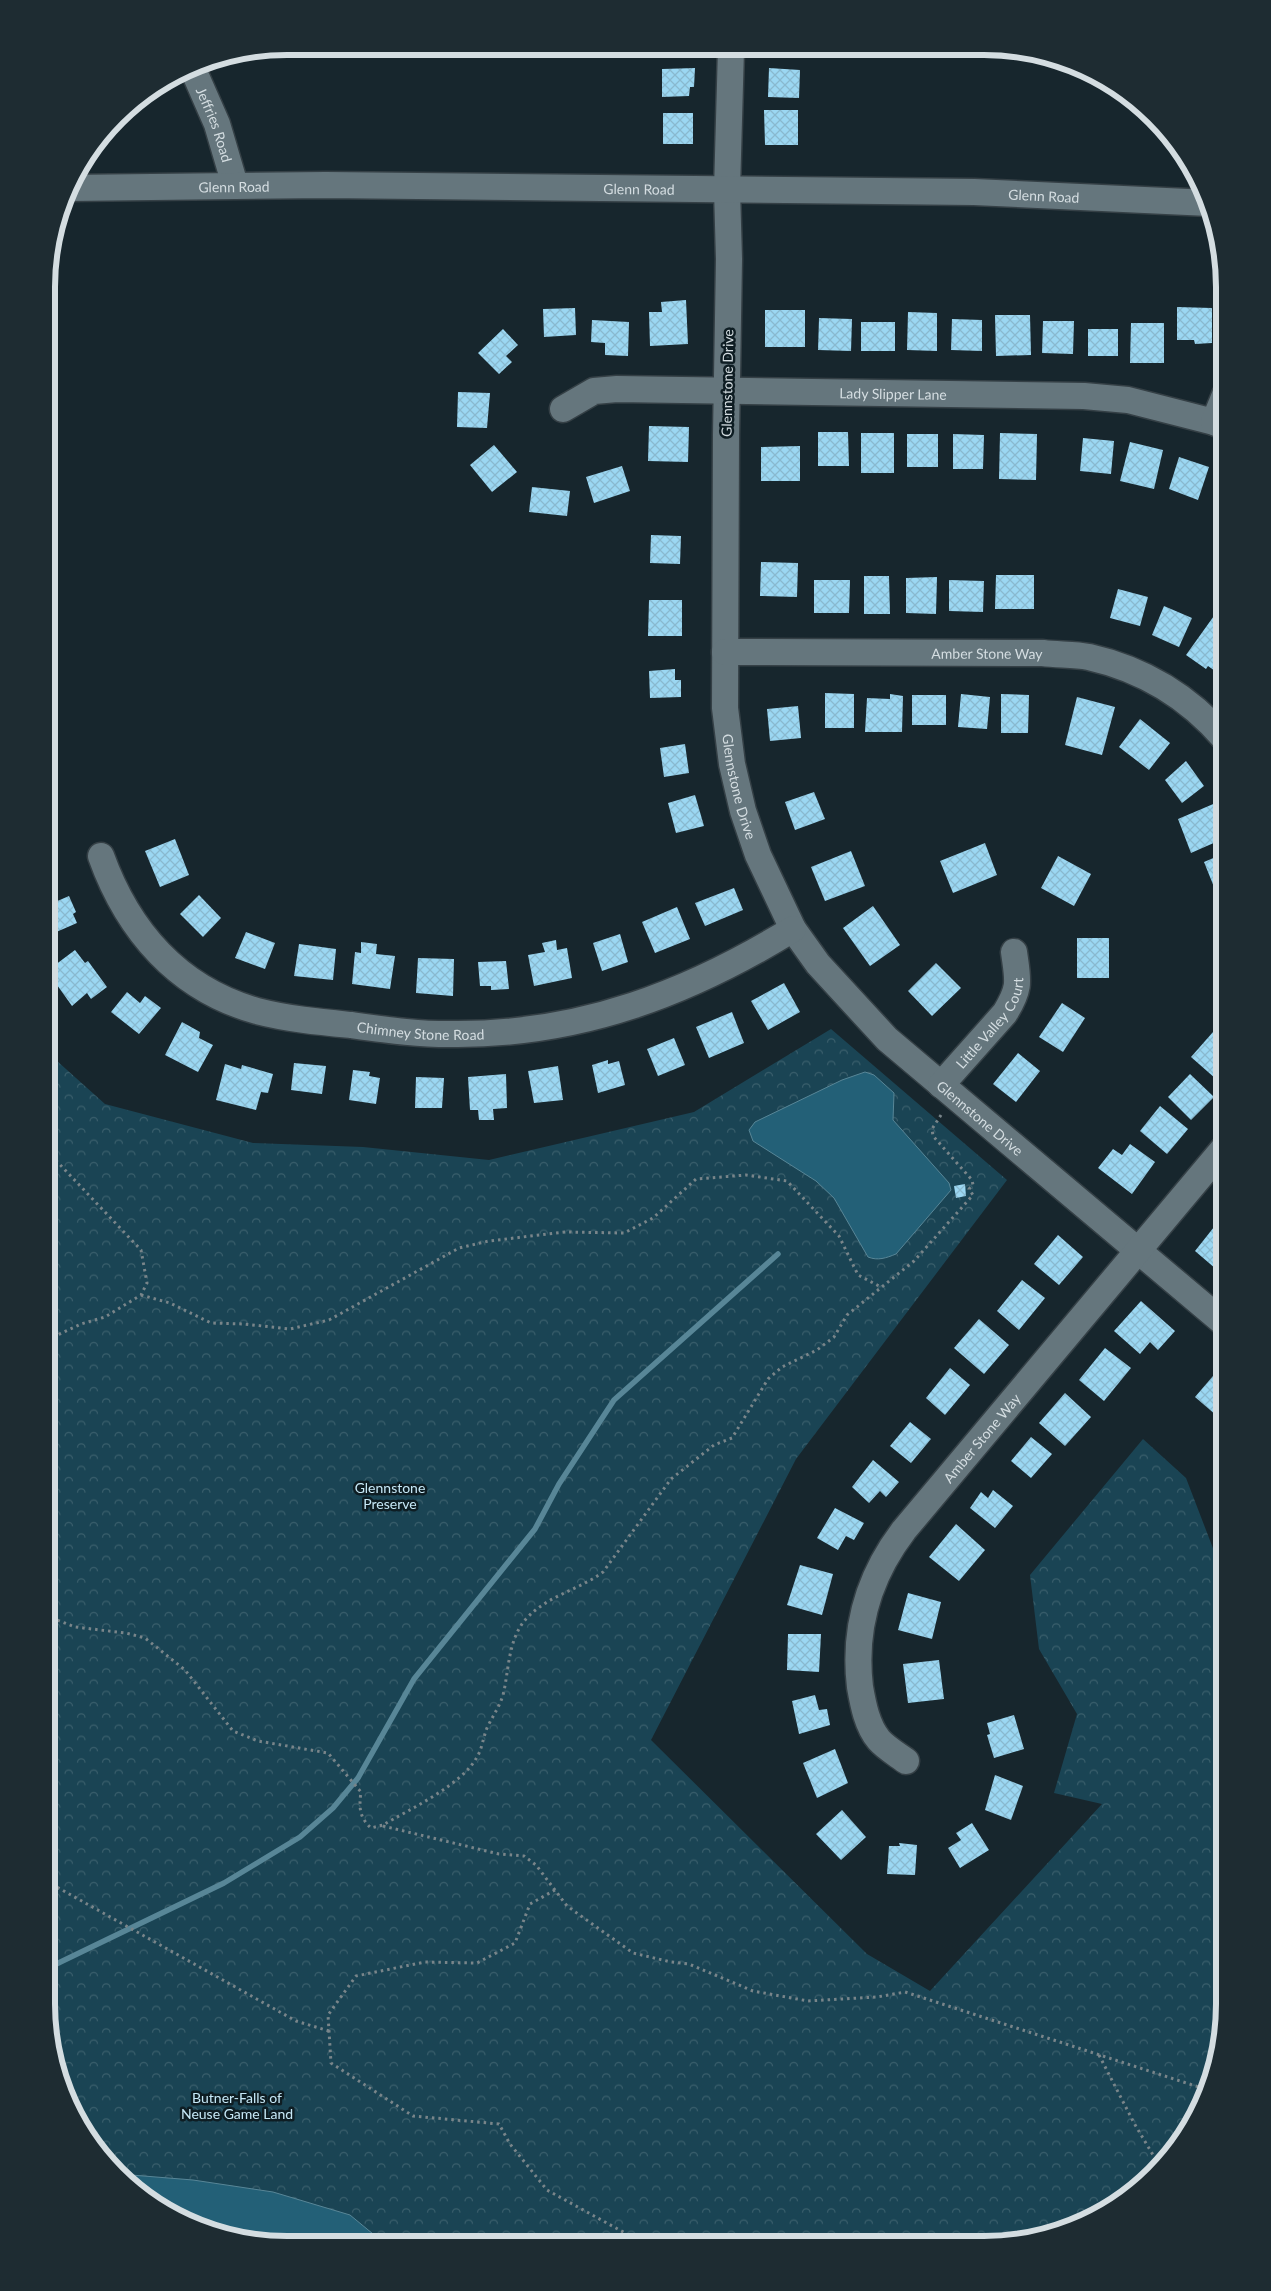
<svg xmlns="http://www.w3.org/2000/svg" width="1271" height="2291" font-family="Lato,sans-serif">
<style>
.forest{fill:url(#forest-crowns)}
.water{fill:#236077;stroke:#588697}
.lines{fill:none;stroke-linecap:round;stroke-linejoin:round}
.stream{stroke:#588697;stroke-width:5.5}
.building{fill:url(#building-cross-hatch)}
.minor-casing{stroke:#354046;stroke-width:29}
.path{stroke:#79858a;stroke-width:3;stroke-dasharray:2.5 4;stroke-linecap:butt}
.minor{stroke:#65767d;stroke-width:26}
.labels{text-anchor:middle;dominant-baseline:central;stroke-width:5;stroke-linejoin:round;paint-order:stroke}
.street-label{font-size:14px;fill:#d4dde1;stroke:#0e1d23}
.park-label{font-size:14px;fill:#c6e8f7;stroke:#0e1d23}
.rim{fill:none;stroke:#d4dde1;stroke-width:6}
</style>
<defs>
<pattern id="forest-crowns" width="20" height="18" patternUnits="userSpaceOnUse" patternTransform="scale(1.25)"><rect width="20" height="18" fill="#1a4454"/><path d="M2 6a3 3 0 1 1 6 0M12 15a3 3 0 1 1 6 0" fill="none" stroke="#3a5f6c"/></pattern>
<pattern id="building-cross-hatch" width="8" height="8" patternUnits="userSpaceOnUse" patternTransform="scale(1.25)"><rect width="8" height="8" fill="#9bd7f2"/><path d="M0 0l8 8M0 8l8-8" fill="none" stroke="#89b9cf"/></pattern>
</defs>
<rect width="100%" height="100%" fill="#17262d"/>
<!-- forest -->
<polygon class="forest" points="831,1029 1007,1180 796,1459 651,1740 867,1954 930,1991 1102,1804 1054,1793 1077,1714 1039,1649 1030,1575 1143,1439 1186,1478 1224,1577 1224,2020 1207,2096 1175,2151 1118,2204 1062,2232 984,2245 255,2243 195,2226 129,2185 87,2138 59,2082 46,2004 47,1052 105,1104 253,1143 363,1147 489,1160 694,1112"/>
<!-- water -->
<g class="water">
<path d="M865 1072 874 1075 894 1093 893 1120 949 1183 951 1190 896 1254C886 1258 878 1261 868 1257L834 1198 816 1181 753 1141 749 1130 755 1122 842 1080Z"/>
<polygon points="119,2174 193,2180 273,2192 350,2215 384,2243 255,2243 195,2226 129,2185"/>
</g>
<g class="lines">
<!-- stream -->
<polyline class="stream" points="46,1969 224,1883 300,1837 333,1808 358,1778 414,1679 535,1529 559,1484 614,1400 778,1254"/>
</g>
<!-- building -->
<g class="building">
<rect x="662" y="49" width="33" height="6"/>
<polygon points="765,49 798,49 798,58 765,57"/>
<polygon points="695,68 694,87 690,87 689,96 662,97 662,69"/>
<polygon points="769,68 800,70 799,98 768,97"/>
<polygon points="764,110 798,110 798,145 765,145"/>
<rect x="663" y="113" width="30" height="31"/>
<polygon points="686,300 688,344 650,346 649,312 662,312 661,302"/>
<polygon points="1177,307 1212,308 1212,343 1195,344 1194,340 1177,340"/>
<polygon points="575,308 576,335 544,337 543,309"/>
<rect x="765" y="310" width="40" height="37"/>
<polygon points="908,312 937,313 937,351 907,350"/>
<polygon points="995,315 1030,315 1031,355 996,356"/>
<polygon points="819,318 852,319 851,351 818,350"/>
<polygon points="952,319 982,320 982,351 951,350"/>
<polygon points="592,320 629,322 628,356 605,355 605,343 591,342"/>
<polygon points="1043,321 1074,321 1073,354 1042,353"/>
<rect x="861" y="322" width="34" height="29"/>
<polygon points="1131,323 1164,323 1164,363 1130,363"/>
<polygon points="503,329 518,345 506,356 512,362 499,374 478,353"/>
<rect x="1088" y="329" width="30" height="27"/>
<polygon points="458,392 490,393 487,428 457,427"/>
<polygon points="649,426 689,427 688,462 648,461"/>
<polygon points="818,432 848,432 849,466 818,466"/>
<rect x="861" y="433" width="33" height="40"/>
<polygon points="1000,433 1037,434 1036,480 999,479"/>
<rect x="907" y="434" width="31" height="33"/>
<polygon points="953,434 984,435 983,469 953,469"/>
<polygon points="1083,438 1114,441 1111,474 1080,471"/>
<polygon points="1130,442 1163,450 1154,489 1120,481"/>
<polygon points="494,445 517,472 492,492 470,465"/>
<polygon points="800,446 800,481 761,481 761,447"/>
<polygon points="1179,457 1209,467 1198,500 1169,489"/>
<polygon points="622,466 630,491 594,503 586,477"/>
<polygon points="1225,486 1225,516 1214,510"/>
<polygon points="532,487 570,491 567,516 529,512"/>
<polygon points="651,535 681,536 680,564 650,563"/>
<polygon points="761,562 798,563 797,597 760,596"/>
<polygon points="996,575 1034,575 1034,609 995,609"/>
<polygon points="864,576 889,576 890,614 864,614"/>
<polygon points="937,577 936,614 906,613 906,578"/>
<polygon points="814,580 850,580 849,613 814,613"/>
<polygon points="949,580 984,581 983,612 949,611"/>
<polygon points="1118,589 1148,597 1140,626 1110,618"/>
<polygon points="649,600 682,600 682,636 648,636"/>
<polygon points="1164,606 1192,618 1179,647 1152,635"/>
<polygon points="1216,613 1225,620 1225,657 1215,671 1208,666 1206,669 1186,655"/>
<polygon points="675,669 675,680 681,680 681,697 650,698 649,671"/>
<polygon points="825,693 854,694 854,728 825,728"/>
<polygon points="890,694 903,696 902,732 865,732 867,698 890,699"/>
<polygon points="961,694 990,697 987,729 958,727"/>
<polygon points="1001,694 1029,695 1028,733 1001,733"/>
<rect x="912" y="695" width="34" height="30"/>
<polygon points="1077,697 1115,707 1102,755 1065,745"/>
<polygon points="798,706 801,738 770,741 767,709"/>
<polygon points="1140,719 1170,743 1149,770 1119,747"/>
<polygon points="685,744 689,773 664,777 660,748"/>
<polygon points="1186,761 1204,786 1182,803 1165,780"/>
<polygon points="814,792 825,819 795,830 785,802"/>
<polygon points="695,795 704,826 676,833 668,803"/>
<polygon points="1218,802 1225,818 1221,822 1225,838 1191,853 1178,819"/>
<polygon points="175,839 189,875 160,887 145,851"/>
<polygon points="985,843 997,875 953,893 940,861"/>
<polygon points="851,851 865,886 825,901 811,867"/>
<polygon points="1225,853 1225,883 1214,887 1204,862"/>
<polygon points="1058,856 1091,874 1074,906 1041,888"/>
<polygon points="734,888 743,910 705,926 695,903"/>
<polygon points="199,895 221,918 203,937 180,914"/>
<polygon points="69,896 76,912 73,914 77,923 54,933 48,919 48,905"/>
<polygon points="1225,899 1225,915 1224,915 1219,901"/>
<polygon points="873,906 900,945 870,966 843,928"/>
<polygon points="677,907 690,939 655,953 642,922"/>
<polygon points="246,932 275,943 265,969 235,958"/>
<polygon points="620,934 628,962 602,971 593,943"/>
<rect x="1077" y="938" width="32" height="40"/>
<polygon points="556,940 557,950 567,948 572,978 534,986 528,955 545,952 542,943"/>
<polygon points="361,942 377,944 376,954 395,956 390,989 352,984 355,952 361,953"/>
<polygon points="299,944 336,949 333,980 294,976"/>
<polygon points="75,950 85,963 88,961 107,987 91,999 87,993 72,1006 47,971"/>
<polygon points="418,958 454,959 453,996 416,993"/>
<polygon points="506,961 509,989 491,990 491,986 480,986 478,962"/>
<polygon points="936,963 961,988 932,1016 908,991"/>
<polygon points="784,983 800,1012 768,1030 751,1001"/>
<polygon points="127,992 140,1003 145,996 161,1008 139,1034 111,1012"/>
<polygon points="1062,1003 1085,1018 1063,1052 1039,1037"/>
<polygon points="732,1012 744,1043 709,1058 696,1027"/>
<polygon points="182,1022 200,1032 199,1038 213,1045 198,1072 165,1055"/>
<polygon points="1213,1032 1225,1042 1224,1086 1191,1057"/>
<polygon points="674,1038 685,1065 658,1076 647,1049"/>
<polygon points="1018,1053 1040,1071 1016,1102 993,1084"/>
<polygon points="608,1060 608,1064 619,1061 625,1085 598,1093 592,1065"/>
<polygon points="294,1063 326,1066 322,1094 291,1090"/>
<polygon points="225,1064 241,1069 242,1065 273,1074 268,1093 261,1092 256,1110 216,1100"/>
<polygon points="558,1066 563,1100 534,1103 528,1071"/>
<polygon points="353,1070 370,1072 369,1076 380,1078 376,1104 349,1100"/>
<polygon points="506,1074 507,1108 493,1109 494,1120 479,1120 478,1110 470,1110 468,1077"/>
<polygon points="1190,1074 1214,1097 1191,1120 1168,1097"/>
<polygon points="416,1077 444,1078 442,1108 415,1108"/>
<polygon points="1160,1106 1188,1129 1167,1154 1140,1131"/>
<polygon points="1130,1144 1155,1162 1132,1194 1098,1168 1113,1149 1122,1155"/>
<polygon points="965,1184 966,1196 956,1198 954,1186"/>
<polygon points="1218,1222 1224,1227 1223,1275 1195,1251"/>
<polygon points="1058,1235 1083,1257 1059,1285 1034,1264"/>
<polygon points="1022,1280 1045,1298 1019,1330 997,1311"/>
<polygon points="1141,1301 1175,1331 1158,1350 1150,1342 1140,1354 1114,1331"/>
<polygon points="979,1319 1009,1345 984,1374 954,1348"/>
<polygon points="1105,1348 1131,1368 1104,1401 1079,1380"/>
<polygon points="950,1368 970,1385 945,1415 926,1398"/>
<polygon points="1219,1369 1224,1374 1224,1422 1195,1397"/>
<polygon points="1065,1393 1091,1417 1065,1446 1039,1423"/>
<polygon points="910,1422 931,1439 911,1463 890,1446"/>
<polygon points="1031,1437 1052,1454 1031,1478 1011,1461"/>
<polygon points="873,1460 899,1482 886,1497 880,1491 869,1503 852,1487"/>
<polygon points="993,1490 1013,1506 995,1528 970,1508 981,1492 988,1498"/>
<polygon points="835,1508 864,1523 854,1540 846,1536 838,1550 817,1538"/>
<polygon points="956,1524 985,1550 959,1581 929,1557"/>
<polygon points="800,1565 833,1574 822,1615 787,1605"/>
<polygon points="908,1593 941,1602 932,1639 898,1630"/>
<polygon points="788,1634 821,1634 819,1672 787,1670"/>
<polygon points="939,1660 944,1699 908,1703 903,1664"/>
<polygon points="815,1695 819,1710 827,1709 830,1725 799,1734 792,1701"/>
<polygon points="1014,1715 1024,1749 994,1758 987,1735 990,1734 987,1723"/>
<polygon points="835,1749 848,1783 817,1798 803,1763"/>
<polygon points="995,1775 1023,1786 1011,1820 985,1810"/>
<polygon points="842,1810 866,1837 841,1860 816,1834"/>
<polygon points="972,1823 989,1850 960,1868 948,1848 961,1840 956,1833"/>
<polygon points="899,1843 917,1845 915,1875 887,1874 889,1846 900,1846"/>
</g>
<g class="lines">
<!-- minor casing -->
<g class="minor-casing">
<g id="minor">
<path id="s1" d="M731 49 727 190 729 259 726 435 725 708 732 764 743 811 758 855 793 929 818 964 887 1039 1224 1323"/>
<path id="s2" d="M192 67 217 124 235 185"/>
<path id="s3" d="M69 188 326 185 974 192 1209 203"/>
<path id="s4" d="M563 409 594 391 617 389 1084 396 1128 400 1214 422 1225 427"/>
<polyline points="1214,422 1225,395"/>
<path id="s5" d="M725 652 1043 653C1058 655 1074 654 1089 657 1142 669 1189 697 1225 739"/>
<path id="s6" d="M101 856C128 931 178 989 257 1011 288 1019 320 1022 351 1025 387 1030 422 1035 458 1034 582 1034 689 993 793 929"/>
<path id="s7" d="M941 1085 1005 1013C1021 987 1018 981 1014 952"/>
<path id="s8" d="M906 1761C898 1755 886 1748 879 1740 867 1726 863 1704 860 1687 853 1628 868 1577 904 1530L1224 1148"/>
</g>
</g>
<!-- path -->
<g class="path">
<polyline points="141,1295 170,1303 211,1323 244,1324 290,1329 329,1320 459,1248 489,1241 565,1232 624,1233 653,1218 696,1179 746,1175 787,1181 839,1236 858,1275 881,1287"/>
<polyline points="47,1340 81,1324 105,1317 141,1295 147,1283 141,1250 47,1151"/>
<polyline points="1220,1534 1224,1527"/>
<path d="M47 1613 52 1618 75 1627 126 1633 145 1638 185 1670 233 1731 258 1741 328 1753 361 1792C359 1807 359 1817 371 1828L383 1825C410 1809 462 1785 477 1757 482 1749 483 1738 487 1728 493 1715 501 1705 504 1691 509 1666 509 1638 526 1619 548 1595 577 1591 603 1572L671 1479 714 1445 732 1438 768 1379 782 1367 817 1350 834 1337 847 1315 914 1261 973 1195 969 1189 973 1185 972 1180 933 1136 932 1129 941 1115"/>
<polyline points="383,1826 499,1854 524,1856 536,1865 567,1906 633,1953 671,1962 689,1964 753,1991 808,2001 877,1997 905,1992 1208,2090"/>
<polyline points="46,1881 296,2021 329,2031"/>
<polyline points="555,1890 530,1904 515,1943 477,1963 425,1962 356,1976 328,2015 331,2063 413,2116 499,2124 510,2144 547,2190 634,2238 704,2244"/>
<polyline points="1099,2055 1134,2123 1159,2165"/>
<polyline points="841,2244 856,2238 864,2244"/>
</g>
<!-- minor -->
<use href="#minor" class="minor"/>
</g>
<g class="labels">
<!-- street labels -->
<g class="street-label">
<text stroke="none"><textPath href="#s2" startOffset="62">Jeffries Road</textPath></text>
<text stroke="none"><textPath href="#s3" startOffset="165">Glenn Road</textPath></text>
<text stroke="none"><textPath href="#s3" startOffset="570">Glenn Road</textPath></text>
<text stroke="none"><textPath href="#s3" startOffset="975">Glenn Road</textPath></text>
<text transform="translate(727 383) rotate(-89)">Glennstone Drive</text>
<text stroke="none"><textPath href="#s4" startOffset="335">Lady Slipper Lane</textPath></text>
<text stroke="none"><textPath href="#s5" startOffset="262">Amber Stone Way</textPath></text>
<text stroke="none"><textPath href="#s1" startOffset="739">Glennstone Drive</textPath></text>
<text stroke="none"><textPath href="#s7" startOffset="80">Little Valley Court</textPath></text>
<text stroke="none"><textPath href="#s6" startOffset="394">Chimney Stone Road</textPath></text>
<text stroke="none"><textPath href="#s1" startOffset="1159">Glennstone Drive</textPath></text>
<text stroke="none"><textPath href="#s8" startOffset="379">Amber Stone Way</textPath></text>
</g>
<!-- park labels -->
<g class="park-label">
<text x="390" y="1487">Glennstone<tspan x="390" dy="16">Preserve</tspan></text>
<text x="237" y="2097">Butner-Falls of<tspan x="237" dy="16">Neuse Game Land</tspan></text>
</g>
</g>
<!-- crop -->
<path d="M0 0H1271V2291H0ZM287 55H984A232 232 0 0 1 1216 287V2004A232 232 0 0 1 984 2236H287A232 232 0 0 1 55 2004V287A232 232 0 0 1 287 55Z" fill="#1e2c32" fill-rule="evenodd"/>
<path class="rim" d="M287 55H984A232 232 0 0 1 1216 287V2004A232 232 0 0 1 984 2236H287A232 232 0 0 1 55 2004V287A232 232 0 0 1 287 55Z"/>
</svg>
